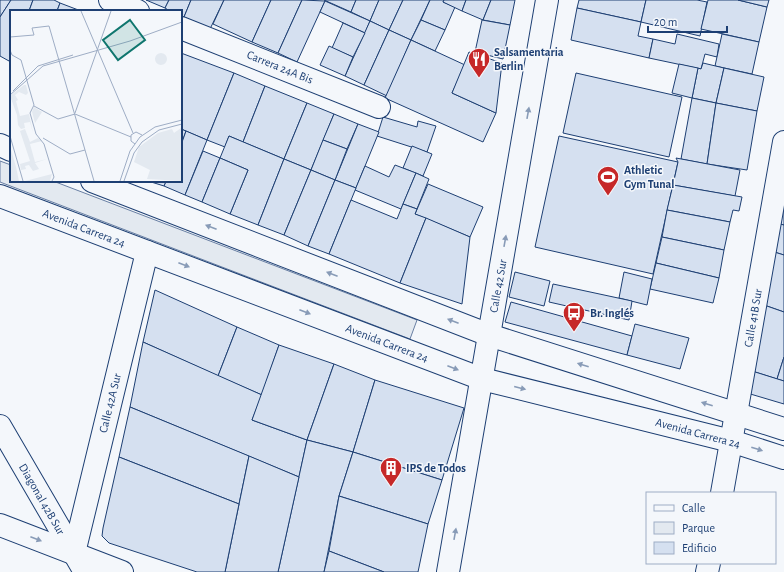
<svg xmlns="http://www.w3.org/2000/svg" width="784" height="572" font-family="'Alegreya Sans',sans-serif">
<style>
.green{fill:#e3e9f0;stroke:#687fa3}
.building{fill:#d5e0f0;stroke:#1d3f73}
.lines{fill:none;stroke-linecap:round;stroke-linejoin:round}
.minor-casing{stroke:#1d3f73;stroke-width:24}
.secondary-casing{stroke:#1d3f73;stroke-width:24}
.minor{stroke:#f4f7fb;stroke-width:22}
.secondary{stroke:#f4f7fb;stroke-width:22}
.oneway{fill:#889bb7}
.labels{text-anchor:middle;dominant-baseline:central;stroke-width:3;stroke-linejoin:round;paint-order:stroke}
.poi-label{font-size:12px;font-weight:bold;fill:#1d3f73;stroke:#f4f7fb;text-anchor:start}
.street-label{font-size:12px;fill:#1d3f73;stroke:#f4f7fb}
.inset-road{fill:none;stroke:#9eadc5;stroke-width:1}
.view{fill:#0f766e;fill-opacity:0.15;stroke:#0f766e;stroke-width:2}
.inset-edge{fill:none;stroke:#1d3f73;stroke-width:2}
</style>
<rect width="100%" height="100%" fill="#f4f7fb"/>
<!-- green -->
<polygon class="green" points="0,161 11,165 11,181 53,181 417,320 410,339 0,182"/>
<!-- building -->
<g class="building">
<polygon points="0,0 11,0 0,17"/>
<polygon points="11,0 33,0 29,11 11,11 11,55 9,61 0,56 0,17"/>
<polygon points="33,0 54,0 60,3 57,11 29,11"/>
<polygon points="146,0 169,0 165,8"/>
<polygon points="169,0 191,0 184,17 181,16 181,11 170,11 165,8"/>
<polygon points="191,0 224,0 210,29 184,17"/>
<polygon points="224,0 271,0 252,42 213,24"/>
<polygon points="271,0 302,0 278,53 252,42"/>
<polygon points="302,0 325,1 297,62 278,53"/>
<polygon points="324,0 356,0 351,12"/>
<polygon points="356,0 379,0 370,21 351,12"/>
<polygon points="379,0 403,0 389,30 370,21"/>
<polygon points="403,0 430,0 411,40 389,30"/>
<polygon points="430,0 444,0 443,2 455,7 445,30 421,20"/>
<polygon points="444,0 466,0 462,11 443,2"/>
<polygon points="466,0 491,0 483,20 462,11"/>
<polygon points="491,0 515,0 510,25 483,20"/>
<polygon points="579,0 646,0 641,22 577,8"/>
<polygon points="646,0 697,0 707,2 700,36 641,22"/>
<polygon points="708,0 738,0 767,7 759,42 701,29"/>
<polygon points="738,0 769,0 767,7"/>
<polygon points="325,1 370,21 365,33 320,12"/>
<polygon points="60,3 81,11 57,11"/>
<polygon points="577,8 641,22 638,36 653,39 649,58 571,40"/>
<polygon points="421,20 445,30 435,51 411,40"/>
<polygon points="482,20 510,25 503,59 475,52"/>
<polygon points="370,21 389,30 364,85 345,76"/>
<polygon points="343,23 365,33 353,57 332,48"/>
<polygon points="389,30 411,40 387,96 364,85"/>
<polygon points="677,34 719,44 717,57 705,54 701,69 649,58 653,39 675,44"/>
<polygon points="722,34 759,42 752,74 715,66"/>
<polygon points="411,40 465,65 452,93 496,113 483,142 385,98"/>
<polygon points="329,46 353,57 345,76 320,65"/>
<polygon points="469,52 502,63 496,113 452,93"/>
<polygon points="181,53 234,73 207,140 181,129"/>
<polygon points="703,63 724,68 716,103 692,98 698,68 701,69"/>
<polygon points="679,64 698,68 692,98 672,93"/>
<polygon points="724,68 764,77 757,111 716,103"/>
<polygon points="234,73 265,86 243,142 229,136 225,147 207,140"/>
<polygon points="576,73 682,97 669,157 563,133"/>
<polygon points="265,86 307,103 284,159 243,142"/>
<polygon points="692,98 716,103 707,164 681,159"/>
<polygon points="307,103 334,114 311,170 284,159"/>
<polygon points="716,103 757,111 747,170 707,164"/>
<polygon points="334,114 358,124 347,149 323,140"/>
<polygon points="383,117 417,127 418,121 436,126 427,152 377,136"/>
<polygon points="358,124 379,132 356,188 335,180"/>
<polygon points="181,129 186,131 181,145"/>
<polygon points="186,131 207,140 185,195 164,186 166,181 181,181 181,145"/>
<polygon points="229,136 284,159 258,225 230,214 248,170 220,158"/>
<polygon points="559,136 678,162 653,274 535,247"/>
<polygon points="323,140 347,149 335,180 311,170"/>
<polygon points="412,146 432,154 423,176 403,168"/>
<polygon points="203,151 220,158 202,202 185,195"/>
<polygon points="220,158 248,170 230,214 202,202"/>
<polygon points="676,158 740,170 735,196 673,185 678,162"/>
<polygon points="284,159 311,170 284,235 258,225"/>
<polygon points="395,165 416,173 401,209 355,190 365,166 389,177"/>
<polygon points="311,170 335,180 308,246 284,235"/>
<polygon points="416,173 429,179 417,209 403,204"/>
<polygon points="335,180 356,188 329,254 308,246"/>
<polygon points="148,181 166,181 164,186"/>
<polygon points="428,184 483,207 470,237 415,214"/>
<polygon points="673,185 742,197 739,211 733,210 730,222 667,210"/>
<polygon points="351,200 397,219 403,204 417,209 415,214 426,218 400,283 329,254"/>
<polygon points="784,200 784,225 776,223"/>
<polygon points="667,210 730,222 724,250 662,237"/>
<polygon points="426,218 470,237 462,304 400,283"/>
<polygon points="776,223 784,225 784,255 771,251"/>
<polygon points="662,237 724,250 719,278 656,263"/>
<polygon points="771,251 784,255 784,312 764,305"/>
<polygon points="656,263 719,278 713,303 650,289"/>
<polygon points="515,272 550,281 544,306 509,297"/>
<polygon points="624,272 652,279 647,305 619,298"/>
<polygon points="553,284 632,301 629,320 549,302"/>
<polygon points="155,290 237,327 218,376 143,342"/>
<polygon points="511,302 632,336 627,355 505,322"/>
<polygon points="764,305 784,312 784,357 777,379 752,371"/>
<polygon points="635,324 689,338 680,369 627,355"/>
<polygon points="237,327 279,345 262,395 218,376"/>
<polygon points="143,342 262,395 252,420 307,440 299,477 130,407"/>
<polygon points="279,345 334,364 307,440 252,420"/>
<polygon points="784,357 784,381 777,379"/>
<polygon points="334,364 375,380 353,452 307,440"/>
<polygon points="752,371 784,381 784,404 747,393"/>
<polygon points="375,380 464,408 442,480 353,452"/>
<polygon points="130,407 249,456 239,504 119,457"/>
<polygon points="307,440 353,452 339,496 324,572 278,572"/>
<polygon points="353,452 442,480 428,524 339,496"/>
<polygon points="249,456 299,477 278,572 225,572"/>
<polygon points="119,457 239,504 225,572 197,572 109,543 102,536 103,528"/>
<polygon points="339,496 428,524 418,572 384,572 329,551"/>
<polygon points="329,551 384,572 324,572"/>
</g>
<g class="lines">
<!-- minor casing -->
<g class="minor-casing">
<g id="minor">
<polyline points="110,0 138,11"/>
<polyline points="181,28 379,107"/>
<polyline points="0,426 85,572"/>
<polyline points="722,493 784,142"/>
<polyline points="0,525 122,572"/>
<polyline points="74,553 147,252"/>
<polyline points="448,572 547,0"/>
<polyline points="707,572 709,563"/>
</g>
</g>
<!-- secondary casing -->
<g class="secondary-casing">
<g id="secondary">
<polyline points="0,145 11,150"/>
<polyline points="92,181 489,335 784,429"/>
<polyline points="0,196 482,379 731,441 784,458"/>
</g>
</g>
<!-- minor -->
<use href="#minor" class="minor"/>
<!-- secondary -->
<use href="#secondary" class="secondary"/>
</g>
<!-- one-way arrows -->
<defs><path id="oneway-solid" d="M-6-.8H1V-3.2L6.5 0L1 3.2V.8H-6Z"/></defs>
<g class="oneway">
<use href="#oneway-solid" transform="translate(528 113) rotate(-80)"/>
<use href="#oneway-solid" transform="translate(211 227) rotate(-159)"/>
<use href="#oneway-solid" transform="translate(505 241) rotate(-80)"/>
<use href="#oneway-solid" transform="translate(184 265) rotate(21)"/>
<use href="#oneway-solid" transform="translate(332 274) rotate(-159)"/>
<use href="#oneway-solid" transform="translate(305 312) rotate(21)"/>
<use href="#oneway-solid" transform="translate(453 321) rotate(-159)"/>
<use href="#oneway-solid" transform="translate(583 365) rotate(-162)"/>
<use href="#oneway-solid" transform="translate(453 368) rotate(21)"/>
<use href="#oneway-solid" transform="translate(520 388) rotate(14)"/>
<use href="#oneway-solid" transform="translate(707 404) rotate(-162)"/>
<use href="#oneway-solid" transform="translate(757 449) rotate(18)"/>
<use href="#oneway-solid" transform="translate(455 534) rotate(-80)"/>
<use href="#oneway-solid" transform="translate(36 539) rotate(21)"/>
</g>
<!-- icons -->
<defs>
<g id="restaurant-pin" transform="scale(1.15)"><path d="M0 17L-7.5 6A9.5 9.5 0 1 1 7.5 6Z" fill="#c62828" stroke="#f4f7fb"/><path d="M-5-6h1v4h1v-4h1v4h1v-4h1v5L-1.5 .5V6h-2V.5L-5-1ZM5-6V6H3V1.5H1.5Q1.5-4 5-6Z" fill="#fff"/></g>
<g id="stadium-pin" transform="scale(1.15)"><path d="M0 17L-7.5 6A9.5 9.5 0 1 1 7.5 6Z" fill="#c62828" stroke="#f4f7fb"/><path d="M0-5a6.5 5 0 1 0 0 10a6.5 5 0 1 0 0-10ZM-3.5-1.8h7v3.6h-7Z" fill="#fff"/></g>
<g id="bus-pin" transform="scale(1.15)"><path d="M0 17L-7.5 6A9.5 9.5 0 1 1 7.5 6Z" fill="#c62828" stroke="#f4f7fb"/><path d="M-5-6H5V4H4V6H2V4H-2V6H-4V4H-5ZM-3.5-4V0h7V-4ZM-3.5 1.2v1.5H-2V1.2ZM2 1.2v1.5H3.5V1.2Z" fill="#fff"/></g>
<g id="building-pin" transform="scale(1.15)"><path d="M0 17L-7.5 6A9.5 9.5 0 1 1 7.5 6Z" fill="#c62828" stroke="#f4f7fb"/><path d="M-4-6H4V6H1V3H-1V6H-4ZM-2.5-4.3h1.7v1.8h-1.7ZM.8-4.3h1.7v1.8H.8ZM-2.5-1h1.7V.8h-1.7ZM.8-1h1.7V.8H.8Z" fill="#fff"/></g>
</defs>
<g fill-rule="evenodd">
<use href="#restaurant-pin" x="479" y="59"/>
<use href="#stadium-pin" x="608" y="177"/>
<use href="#bus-pin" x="574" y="313"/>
<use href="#building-pin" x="391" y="468"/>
</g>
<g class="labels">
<!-- poi labels -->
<g class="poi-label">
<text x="494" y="52">Salsamentaria<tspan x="494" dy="14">Berlin</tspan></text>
<text x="624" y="170">Athletic<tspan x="624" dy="14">Gym Tunal</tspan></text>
<text x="590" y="313">Br. Inglés</text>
<text x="406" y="468">IPS de Todos</text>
</g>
<!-- street labels -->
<g class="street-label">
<text transform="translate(280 67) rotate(22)">Carrera 24A Bis</text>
<text transform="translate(84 228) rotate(21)">Avenida Carrera 24</text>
<text transform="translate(498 286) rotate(-80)">Calle 42 Sur</text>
<text transform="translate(753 318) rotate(-80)">Calle 41B Sur</text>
<text transform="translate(387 343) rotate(21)">Avenida Carrera 24</text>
<text transform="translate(110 403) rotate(-76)">Calle 42A Sur</text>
<text transform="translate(698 433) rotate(15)">Avenida Carrera 24</text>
<text transform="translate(42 499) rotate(60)">Diagonal 42B Sur</text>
</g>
</g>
<!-- overview -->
<g transform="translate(10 10)">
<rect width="172" height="172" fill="#f4f7fb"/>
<path d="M145 49a6 6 0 1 1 12 0a6 6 0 1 1-12 0ZM14 75H16L18 83 16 85 9 82 5 85 8 90 6 91 10 106 19 104 23 123 20 112 14 113 15 118 11 119 8 115 7 105 0 86ZM24 97 32 102 25 113 22 102ZM171 118 172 171 137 169 140 160 124 152 129 137 148 123 162 119 164 123ZM15 119 20 132 28 128 32 131 20 134 25 152 37 149 25 153 29 159 23 161 19 155 15 156 16 159 11 160 10 154 20 151 10 121ZM0 136 6 157 9 171H0ZM42 164 40 171H15Z" fill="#e3e9f0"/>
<path class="inset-road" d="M71 1 123 123M0 27 24 25 22 18 39 16 84 171M0 40 2 45 11 50 24 95 20 103 26 124 34 134 44 167 42 171M3 81 28 56 63 45M0 85 33 56 120 31 172 12M24 96 48 109 65 104M65 103 101 1M65 104 121 127M0 126 13 171M33 128 60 144 75 140M125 134 121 131V125L126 122 132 125M110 171 120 141 130 127 145 117 172 110M114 171 124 143 132 132 149 120 172 114"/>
<path class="view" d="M120 10 135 30 108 50 93 30Z"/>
<rect width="172" height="172" class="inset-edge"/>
</g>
<!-- legend -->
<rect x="646" y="492" width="130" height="72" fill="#f4f7fb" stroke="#9eadc5"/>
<rect x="654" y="505" width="20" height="6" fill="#f4f7fb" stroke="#9eadc5"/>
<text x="682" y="512" font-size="12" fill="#1d3f73">Calle</text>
<rect x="654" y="522" width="20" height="12" fill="#e3e9f0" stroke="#9eadc5"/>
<text x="682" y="532" font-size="12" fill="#1d3f73">Parque</text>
<rect x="654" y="542" width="20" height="12" fill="#d5e0f0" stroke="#9eadc5"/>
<text x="682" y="552" font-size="12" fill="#1d3f73">Edificio</text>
<!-- scale -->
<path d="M648 26v6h79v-6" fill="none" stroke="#1d3f73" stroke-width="2"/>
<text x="654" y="26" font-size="12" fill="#1d3f73" stroke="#f4f7fb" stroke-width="3" paint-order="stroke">20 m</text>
</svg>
